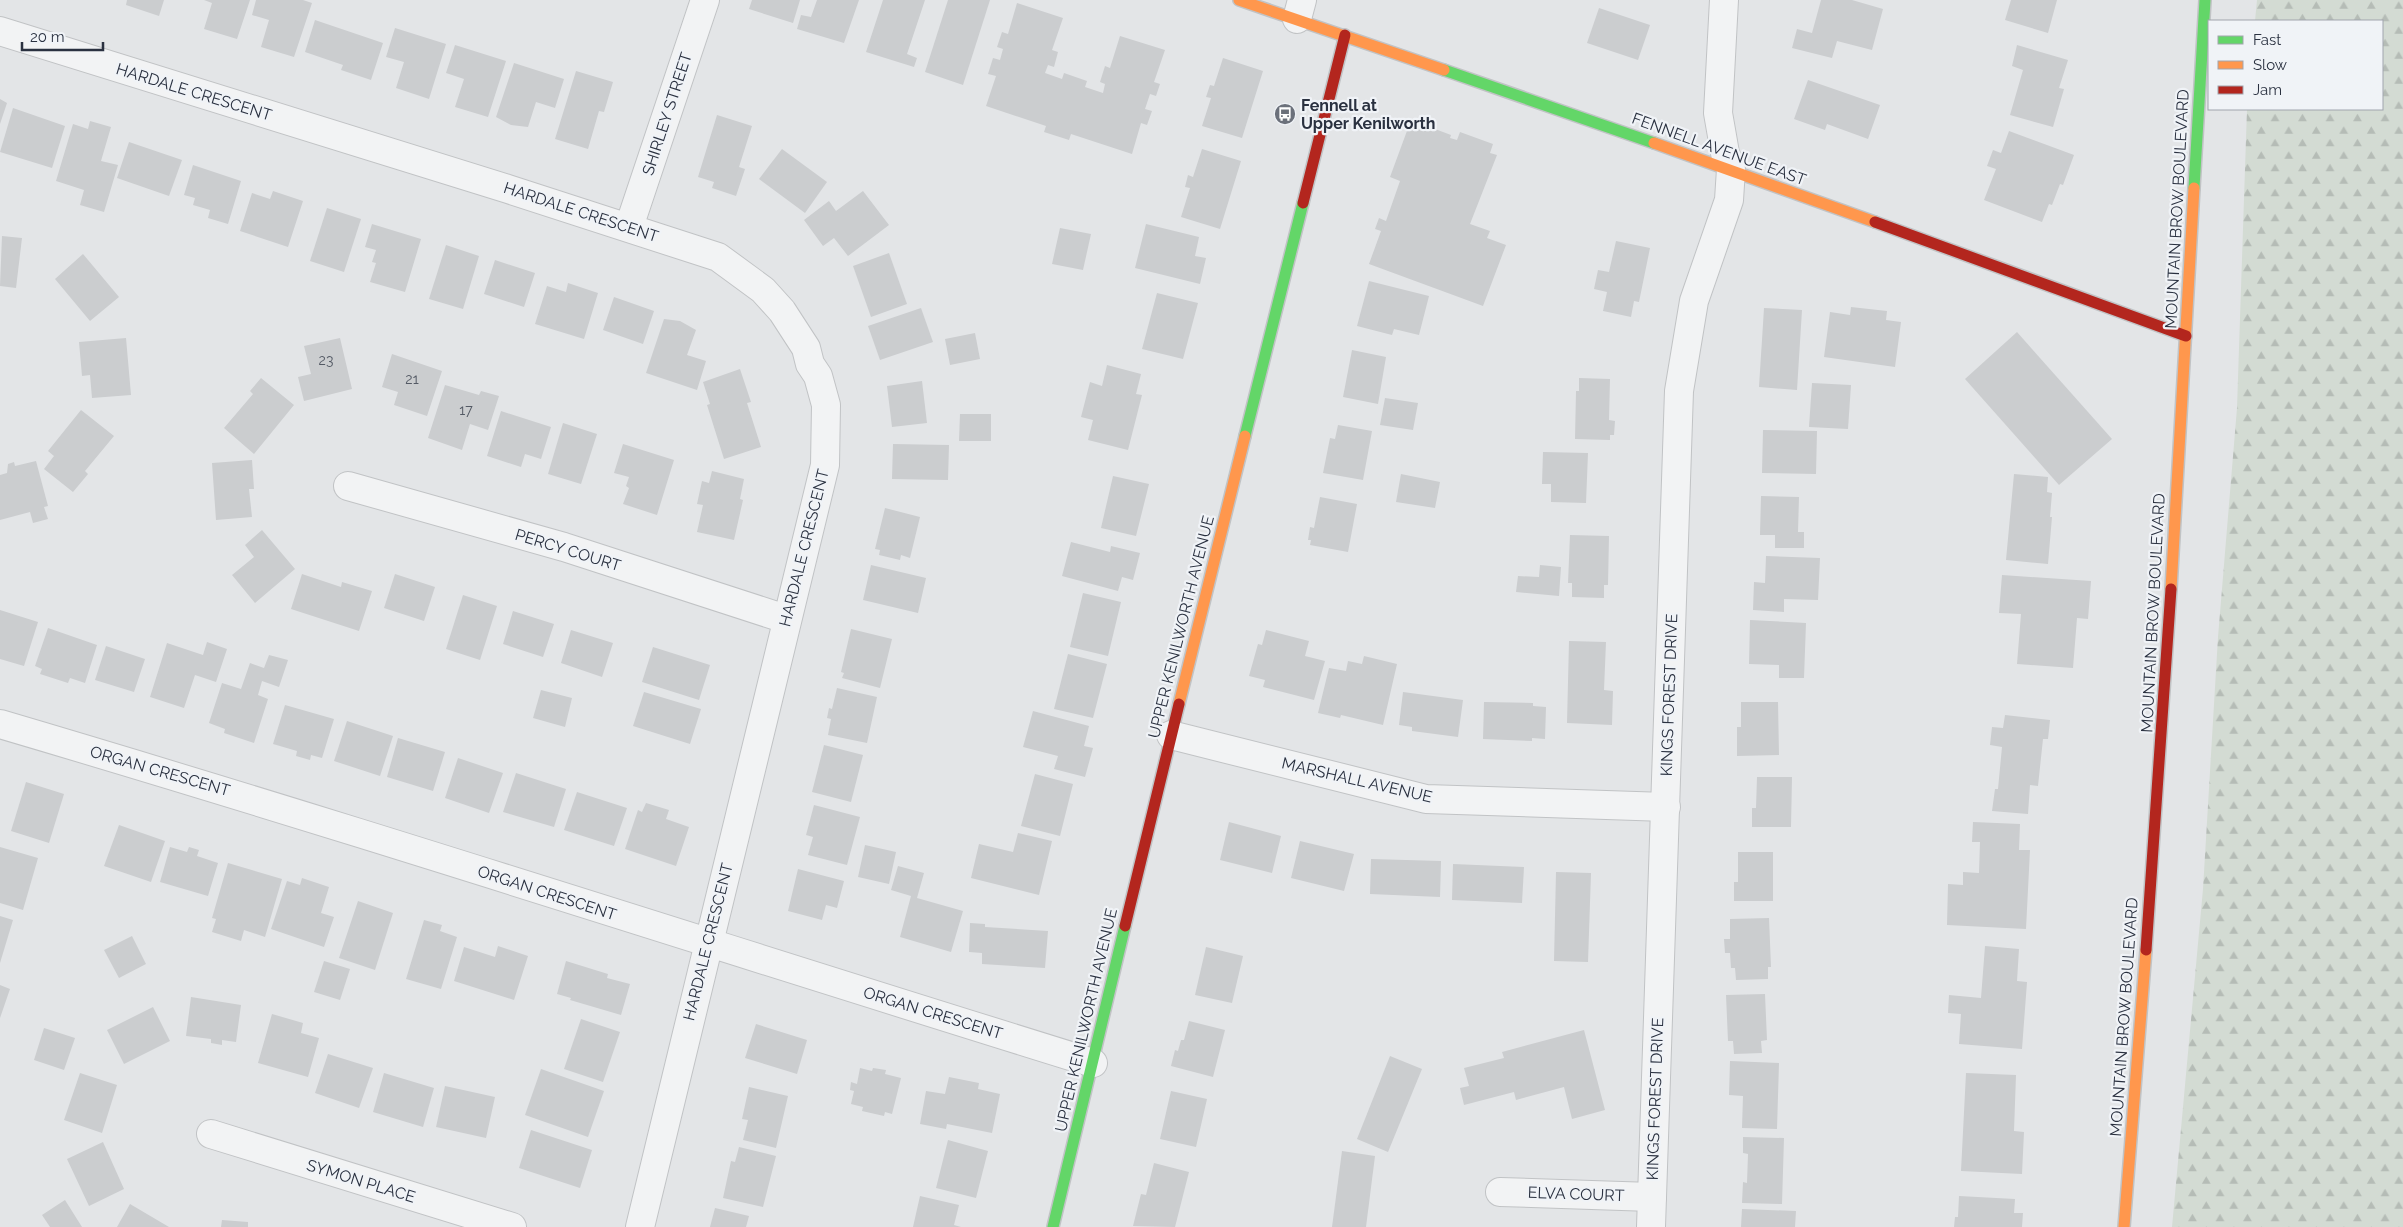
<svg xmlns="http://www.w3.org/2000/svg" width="2403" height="1227" font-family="Raleway,sans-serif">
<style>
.forest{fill:url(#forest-firs)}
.building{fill:#cbcdcf}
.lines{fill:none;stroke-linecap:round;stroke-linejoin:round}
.street-casing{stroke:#c1c3c5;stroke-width:30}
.fast-casing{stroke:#c1c3c5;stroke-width:14}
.slow-casing{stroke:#c1c3c5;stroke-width:14}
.jam-casing{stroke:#c1c3c5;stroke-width:14}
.street{stroke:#f2f3f4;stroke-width:28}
.fast{stroke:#63d668;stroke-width:11}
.slow{stroke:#ff974d;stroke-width:11}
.jam{stroke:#b3261e;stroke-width:11}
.labels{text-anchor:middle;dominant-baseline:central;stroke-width:4.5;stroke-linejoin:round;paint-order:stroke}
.number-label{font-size:14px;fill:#535964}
.street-label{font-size:16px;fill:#2a3140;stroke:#f0f3f7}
.poi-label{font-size:16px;font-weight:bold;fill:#2a3140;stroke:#f0f3f7;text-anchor:start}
</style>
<defs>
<pattern id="forest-firs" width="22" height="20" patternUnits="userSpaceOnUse" patternTransform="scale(1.25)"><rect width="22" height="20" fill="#d3dbd3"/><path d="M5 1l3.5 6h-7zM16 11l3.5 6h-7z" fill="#b5bcb6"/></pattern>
</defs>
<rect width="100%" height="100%" fill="#e3e5e7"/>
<!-- forest -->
<polygon class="forest" points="2257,0 2403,0 2403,1227 2172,1227 2203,889 2218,637 2237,408 2247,109 2382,109 2382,21 2255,21"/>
<!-- building -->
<g class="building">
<polygon points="127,0 164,0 159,16 126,5"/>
<polygon points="204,0 250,0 237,39 204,29 212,3"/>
<polygon points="256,0 303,0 312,3 294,57 261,47 269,20 252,15"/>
<polygon points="752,0 800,0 793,23 749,9"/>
<polygon points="817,0 859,0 844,43 797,29 801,15 811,17"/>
<polygon points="883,0 925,0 907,54 917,58 914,67 866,52"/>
<polygon points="948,0 990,0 963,85 925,72"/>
<polygon points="1821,0 1852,0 1883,9 1872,50 1837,41 1832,58 1792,48 1797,29 1812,33"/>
<polygon points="2011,0 2057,0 2048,33 2005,20"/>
<polygon points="1017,3 1063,18 1052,50 1058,52 1054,67 1048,65 1045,73 1062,79 1064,73 1087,81 1085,87 1103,93 1105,84 1100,82 1105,66 1110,68 1120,36 1165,50 1154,82 1160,84 1156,96 1150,94 1145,109 1152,111 1147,125 1141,123 1132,154 1071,134 1069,140 1044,132 1046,126 986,106 996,76 988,74 993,58 1000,60 1003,49 997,47 1002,32 1008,34"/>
<polygon points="1599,8 1650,25 1638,60 1587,43"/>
<polygon points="315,20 383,43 371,80 341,70 343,65 305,52"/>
<polygon points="395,28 446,44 429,99 396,88 404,62 386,57"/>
<polygon points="455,45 506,61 488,117 455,107 464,79 446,73"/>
<polygon points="2017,45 2068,60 2059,88 2064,89 2053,127 2010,115 2023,70 2012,66"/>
<polygon points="1223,58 1263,71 1242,138 1202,126 1211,98 1206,97 1210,85 1214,86"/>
<polygon points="514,63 564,79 555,108 536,102 528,127 511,125 496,117"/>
<polygon points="576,71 613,82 604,112 599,111 588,149 555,139"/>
<polygon points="1808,80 1880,105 1868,139 1827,124 1825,130 1794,119"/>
<polygon points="0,99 7,103 0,124"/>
<polygon points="13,108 65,126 52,168 0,152"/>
<polygon points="717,115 752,126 739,167 745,169 736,196 712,188 714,182 698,177"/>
<polygon points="1411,120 1451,135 1450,138 1457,140 1460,132 1493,144 1490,153 1497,155 1470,224 1490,231 1487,238 1506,245 1483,306 1369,264 1381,231 1375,229 1379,218 1386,221 1400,181 1390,177"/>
<polygon points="90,121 111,127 101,161 118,165 104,212 80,205 84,190 56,181 73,124 88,129"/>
<polygon points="2009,131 2074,155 2063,185 2060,184 2052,205 2049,204 2042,222 1984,200 1996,169 1987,166 1993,150 2001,153"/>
<polygon points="129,142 182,160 169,196 117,178"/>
<polygon points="782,149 827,182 805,213 759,179"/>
<polygon points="1202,149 1241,161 1220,229 1181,217 1190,188 1185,187 1188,175 1193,177"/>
<polygon points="193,165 241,181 228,224 208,218 210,210 193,205 195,198 184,195"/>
<polygon points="273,191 303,201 288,247 240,231 252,193 270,199"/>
<polygon points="863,191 889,225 848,256 834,238 823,246 804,220 829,201 836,211"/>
<polygon points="327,208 361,219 344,272 310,261"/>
<polygon points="372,224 421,239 405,292 370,282 376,263 372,262 376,250 365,247"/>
<polygon points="1146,224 1199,237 1195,256 1206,258 1200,284 1135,268"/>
<polygon points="1060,228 1091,234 1083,270 1052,264"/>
<polygon points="2,236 22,238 16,288 0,286"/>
<polygon points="1616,241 1650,248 1639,302 1634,301 1631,317 1603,311 1607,292 1594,289 1598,270 1609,272"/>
<polygon points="446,245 479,256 463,309 429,299"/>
<polygon points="889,253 907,304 871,317 853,266"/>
<polygon points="83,254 119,297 90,321 55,279"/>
<polygon points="495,260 535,273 524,307 484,294"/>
<polygon points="1369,281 1429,296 1419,335 1394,329 1392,335 1357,326"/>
<polygon points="568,283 598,293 584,339 535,324 547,286 566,292"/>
<polygon points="1157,293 1198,303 1183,359 1142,349"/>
<polygon points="614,297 654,311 643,344 603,330"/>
<polygon points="1851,307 1887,311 1886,320 1901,322 1895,367 1824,357 1830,312 1850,315"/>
<polygon points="921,308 933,342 880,360 868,326"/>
<polygon points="1764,308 1802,310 1797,390 1759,387"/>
<polygon points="664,319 680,321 696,330 687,355 706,361 697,390 646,373"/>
<polygon points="2017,332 2112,439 2059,485 1965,379"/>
<polygon points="975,333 980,359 950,365 945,339"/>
<polygon points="126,338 131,395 92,398 90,375 82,376 79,342"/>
<polygon points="340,338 352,389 304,401 298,377 311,374 304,346"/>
<polygon points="1352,350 1386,357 1378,404 1343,397"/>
<polygon points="392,354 442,371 427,416 394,405 398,392 382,387"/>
<polygon points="1107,365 1141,374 1136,394 1142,395 1128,450 1088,440 1093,420 1081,417 1090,382 1102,386"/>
<polygon points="740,369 751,402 747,403 761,447 724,459 707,405 710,404 703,382"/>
<polygon points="261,378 294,405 254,454 224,428 253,394 250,391"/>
<polygon points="1579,378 1610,379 1609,420 1615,421 1614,435 1610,435 1610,440 1575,439 1576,391 1579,391"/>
<polygon points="922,381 927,423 892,427 887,386"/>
<polygon points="1812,383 1851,385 1848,429 1809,427"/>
<polygon points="445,385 479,395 481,391 499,396 488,430 470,424 462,450 428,438"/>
<polygon points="1385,398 1418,403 1413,430 1380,425"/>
<polygon points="81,410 114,436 85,471 88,474 73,492 44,469 54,456 48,451"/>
<polygon points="501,411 551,427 541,459 525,454 521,467 487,456"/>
<polygon points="960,414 991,414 991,441 959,441"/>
<polygon points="563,423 597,434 581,484 548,474"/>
<polygon points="1338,425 1372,431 1363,480 1323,473 1330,438 1335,439"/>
<polygon points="1763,430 1817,431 1816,474 1762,473"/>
<polygon points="623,444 674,460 657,515 623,504 629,488 626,486 629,477 614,473"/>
<polygon points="893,444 949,445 948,480 892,479"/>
<polygon points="1543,452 1588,453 1586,503 1551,502 1551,484 1542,484"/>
<polygon points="252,460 254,489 249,489 252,517 216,520 212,463"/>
<polygon points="36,461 48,506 44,507 48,519 33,523 30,512 0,520 0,475 7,473 8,464 14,462 15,466"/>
<polygon points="712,471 744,479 740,499 743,500 734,540 697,532 703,505 697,504 702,481 709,483"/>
<polygon points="1401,474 1440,482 1435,508 1396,502"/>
<polygon points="2014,474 2048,477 2047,492 2052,493 2050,517 2052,517 2048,564 2006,560"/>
<polygon points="1113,476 1149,484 1136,536 1101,528"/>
<polygon points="1761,496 1799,497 1798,532 1804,532 1804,548 1775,548 1775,535 1760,535"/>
<polygon points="1320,497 1357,504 1348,552 1310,545 1311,540 1308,540 1310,527 1314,528"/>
<polygon points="885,508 920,517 910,558 901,555 900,560 879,555 880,550 875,549"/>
<polygon points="262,530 295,569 255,603 232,575 254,557 245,545"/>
<polygon points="1570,535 1609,536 1608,585 1604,585 1604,598 1572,597 1572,583 1568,583"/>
<polygon points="1071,542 1110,552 1111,546 1140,553 1133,580 1122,577 1118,591 1062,576"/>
<polygon points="1766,556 1820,558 1818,600 1784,599 1784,612 1753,610 1754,582 1765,583"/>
<polygon points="871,565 926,578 918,613 863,600"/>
<polygon points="1540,565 1561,567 1559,596 1516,592 1518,576 1539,577"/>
<polygon points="302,574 341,587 342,582 372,591 359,631 291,609"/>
<polygon points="395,574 435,587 424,621 384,608"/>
<polygon points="2002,575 2091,581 2088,619 2077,618 2073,668 2017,664 2021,614 1999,613"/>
<polygon points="1083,593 1121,602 1108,656 1070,647"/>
<polygon points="463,595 497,606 480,660 446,649"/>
<polygon points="0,610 38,622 24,666 0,659"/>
<polygon points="513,611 554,624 543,657 503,644"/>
<polygon points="1750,620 1806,623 1804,678 1779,678 1779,665 1749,664"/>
<polygon points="48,628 97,645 85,683 70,678 68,683 40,674 42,669 35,666"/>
<polygon points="851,629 892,639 880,688 842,678 844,673 841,672"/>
<polygon points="571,630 613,643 602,677 561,663"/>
<polygon points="1266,630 1309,641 1305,656 1325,661 1314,700 1263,687 1265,680 1249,676 1258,644 1262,645"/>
<polygon points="1569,641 1606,642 1604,690 1613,691 1612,725 1567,723"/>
<polygon points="207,642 227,649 216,682 195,675 184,708 150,697 167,643 203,655"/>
<polygon points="106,646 145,659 134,692 95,680"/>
<polygon points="653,647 710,665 699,700 642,682"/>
<polygon points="1068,654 1107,664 1093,718 1054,709"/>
<polygon points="269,655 288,660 279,687 262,681 258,695 268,699 254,743 224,733 225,729 209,723 222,683 241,689 250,663 264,668"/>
<polygon points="1364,656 1397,664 1383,725 1341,715 1340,718 1318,713 1329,668 1346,671 1348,661 1362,664"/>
<polygon points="837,688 877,697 867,743 828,735 831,719 827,718 829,708 832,709"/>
<polygon points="541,690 572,698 565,727 533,718"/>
<polygon points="644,692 701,709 690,744 633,726"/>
<polygon points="1403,692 1463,700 1458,737 1412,731 1412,727 1399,725"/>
<polygon points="1484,702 1533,703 1533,706 1546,707 1545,739 1532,738 1532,741 1483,739"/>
<polygon points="1741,702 1778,702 1779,755 1737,756 1737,727 1741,727"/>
<polygon points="285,705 334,719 322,758 311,755 310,760 296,756 297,751 273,744"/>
<polygon points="1033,711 1089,726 1084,746 1093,748 1085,777 1054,769 1058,756 1023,747"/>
<polygon points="2005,715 2050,720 2048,739 2043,739 2038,786 2030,785 2028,814 1992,811 1995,789 1998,789 2002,747 1990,745 1992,727 2003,728"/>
<polygon points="347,721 393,736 380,776 334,761"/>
<polygon points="398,738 445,752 433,791 387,777"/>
<polygon points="824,745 863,755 851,802 812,792"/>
<polygon points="458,758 503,773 489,813 445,798"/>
<polygon points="516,773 566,789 554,827 503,812"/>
<polygon points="1035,774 1073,784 1060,836 1021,826"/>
<polygon points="1757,777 1792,777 1791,827 1752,827 1752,808 1756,808"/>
<polygon points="26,782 64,794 49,843 11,831"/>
<polygon points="577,792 627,808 614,846 564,830"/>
<polygon points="646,803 669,810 666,819 689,827 676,866 625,849 638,810 642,812"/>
<polygon points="814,805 860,817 847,865 808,855 813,837 806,835"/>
<polygon points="1229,822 1281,836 1272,873 1220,860"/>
<polygon points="1973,822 2020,824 2019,850 2030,850 2026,929 1947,925 1948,884 1963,885 1963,872 1979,873 1980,842 1972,842"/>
<polygon points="119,825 165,841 151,882 104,866"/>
<polygon points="1018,833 1052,841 1039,895 971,878 979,844 1013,852"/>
<polygon points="1300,841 1354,854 1344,891 1291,878"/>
<polygon points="865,845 896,852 889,884 858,877"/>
<polygon points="0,847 38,858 23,910 0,903"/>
<polygon points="170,847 187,852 189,847 199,850 197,856 218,863 208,896 160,882"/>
<polygon points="1738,852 1773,852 1773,901 1734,901 1734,882 1738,882"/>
<polygon points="1371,859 1441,861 1440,897 1370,894"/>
<polygon points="228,863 282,879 265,937 244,930 241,941 212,932 216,919 212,918"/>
<polygon points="1453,864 1524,867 1522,903 1452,900"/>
<polygon points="898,866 924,873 917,898 963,911 951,952 900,937 911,896 891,890"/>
<polygon points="798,869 844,881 837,908 826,905 822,920 788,911"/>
<polygon points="1556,872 1591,873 1588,962 1554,961"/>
<polygon points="302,878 329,887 321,913 334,917 324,947 271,929 287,881 300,885"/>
<polygon points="358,901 393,913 375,970 339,958"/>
<polygon points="0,916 13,920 0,963"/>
<polygon points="1769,918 1771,967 1768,967 1768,979 1736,980 1735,968 1731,968 1730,953 1725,953 1724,939 1730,939 1730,919"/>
<polygon points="424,920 442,925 440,931 457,937 441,989 406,979"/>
<polygon points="970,923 985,924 985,927 1048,931 1045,968 982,964 982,953 969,952"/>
<polygon points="132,936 146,964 119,978 104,950"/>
<polygon points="498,946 528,956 514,1000 454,981 464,947 495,957"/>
<polygon points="1985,946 2019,949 2017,981 2027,982 2022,1049 1959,1044 1961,1014 1948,1013 1949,995 1981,998"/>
<polygon points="1206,947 1243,956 1232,1003 1195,995"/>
<polygon points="324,961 350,969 340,1000 314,992"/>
<polygon points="566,961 608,974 607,978 630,984 621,1015 570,1000 571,998 557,994"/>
<polygon points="0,985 10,989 0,1018"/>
<polygon points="1765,994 1767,1040 1761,1041 1762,1053 1734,1054 1733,1041 1728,1041 1726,995"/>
<polygon points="191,997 241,1005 236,1042 222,1040 222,1045 211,1043 211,1039 186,1036"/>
<polygon points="153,1007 170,1041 124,1064 107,1030"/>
<polygon points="272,1014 303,1023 301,1033 319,1038 308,1077 258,1063"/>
<polygon points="581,1019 620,1032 603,1082 564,1069"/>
<polygon points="1189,1021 1225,1030 1213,1077 1171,1066 1175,1050 1178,1051 1181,1040 1184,1040"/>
<polygon points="756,1024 807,1040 797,1074 745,1058"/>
<polygon points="44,1028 75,1038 64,1070 34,1060"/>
<polygon points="1584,1030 1605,1110 1572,1119 1564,1087 1516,1100 1514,1092 1464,1105 1460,1088 1469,1086 1464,1068 1504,1058 1502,1052"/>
<polygon points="328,1054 373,1068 359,1108 315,1093"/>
<polygon points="1390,1056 1422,1069 1388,1152 1357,1139"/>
<polygon points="1730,1061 1779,1063 1777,1129 1742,1128 1743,1096 1729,1095"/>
<polygon points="860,1068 872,1071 873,1068 886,1070 885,1074 901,1078 892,1114 885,1112 884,1116 862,1111 863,1107 851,1104 854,1091 850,1090 851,1082 857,1084"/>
<polygon points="541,1069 604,1091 588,1137 525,1115"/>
<polygon points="80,1073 117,1085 102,1133 64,1120"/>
<polygon points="384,1073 434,1088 423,1127 373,1112"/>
<polygon points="1966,1073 2016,1075 2014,1131 2024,1132 2022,1174 1961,1171"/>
<polygon points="949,1077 979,1083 978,1089 1000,1094 992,1133 947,1124 946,1129 920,1124 926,1091 945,1094"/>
<polygon points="445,1086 495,1097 486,1138 436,1127"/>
<polygon points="749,1087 788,1096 776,1148 743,1140 748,1120 742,1119"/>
<polygon points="1171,1091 1207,1099 1196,1147 1160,1139"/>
<polygon points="531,1130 592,1150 580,1188 519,1168"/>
<polygon points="1743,1137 1784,1138 1782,1204 1742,1203 1743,1182 1747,1183 1748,1154 1743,1153"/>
<polygon points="948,1140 988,1151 976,1198 936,1188"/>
<polygon points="103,1142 124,1189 89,1206 67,1159"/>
<polygon points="739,1147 776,1156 763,1207 723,1198 731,1161 735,1162"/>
<polygon points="1342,1151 1375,1156 1366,1227 1332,1227"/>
<polygon points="1154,1163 1189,1172 1175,1227 1133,1226 1141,1194 1146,1195"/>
<polygon points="920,1196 959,1205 954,1225 961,1227 913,1227"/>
<polygon points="1959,1196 2015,1199 2014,1213 2023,1213 2022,1227 1954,1227 1955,1217 1958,1217"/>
<polygon points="65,1200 82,1227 50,1227 42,1215"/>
<polygon points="130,1204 169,1227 117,1227"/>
<polygon points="715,1208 749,1216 746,1227 710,1227"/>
<polygon points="1742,1209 1796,1211 1795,1227 1741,1227"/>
<polygon points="222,1220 248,1222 248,1227 221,1227"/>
</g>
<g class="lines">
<!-- street casing -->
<g class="street-casing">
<g id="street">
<polyline points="1297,19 1302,0"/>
<polyline points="0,31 508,189 718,257 763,290 782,311 806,348 810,364 818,376 826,405 825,465 640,1227"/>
<polyline points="629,227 705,0"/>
<polyline points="348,486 564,547 786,619"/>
<path d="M0 724C366 832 728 950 1093 1063"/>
<polyline points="1171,735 1426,799 1666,807"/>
<polyline points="211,1134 512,1227"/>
<polyline points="1500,1192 1652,1197"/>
<polyline points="1651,1227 1679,391 1694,301 1729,200 1731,169 1725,153 1718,113 1724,0"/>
</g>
</g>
<!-- fast casing -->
<g class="fast-casing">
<g id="fast">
<polyline points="1444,70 1654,143"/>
<polyline points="2194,188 2205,0"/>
<polyline points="1245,436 1303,203"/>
<polyline points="1053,1227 1125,926"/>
</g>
</g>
<!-- slow casing -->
<g class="slow-casing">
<g id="slow">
<polyline points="1239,0 1444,70"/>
<polyline points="1654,143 1875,222"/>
<polyline points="2171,589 2194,188"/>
<polyline points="1179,704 1245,436"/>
<polyline points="2124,1227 2146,950"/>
</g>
</g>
<!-- jam casing -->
<g class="jam-casing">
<g id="jam">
<polyline points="1303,203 1345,35"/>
<polyline points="1875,222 2186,336"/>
<polyline points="1125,926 1179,704"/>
<polyline points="2146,950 2171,589"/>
</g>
</g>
<!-- street -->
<use href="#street" class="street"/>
<!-- fast -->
<use href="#fast" class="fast"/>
<!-- slow -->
<use href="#slow" class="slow"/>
<!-- jam -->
<use href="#jam" class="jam"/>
</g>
<!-- icons -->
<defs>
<g id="bus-disc" transform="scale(1.125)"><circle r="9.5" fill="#6b707a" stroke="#f0f3f7"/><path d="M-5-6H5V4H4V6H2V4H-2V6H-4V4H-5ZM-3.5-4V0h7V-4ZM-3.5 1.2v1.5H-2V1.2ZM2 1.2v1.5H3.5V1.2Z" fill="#fff"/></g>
</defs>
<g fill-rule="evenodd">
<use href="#bus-disc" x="1285" y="114"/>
</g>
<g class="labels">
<!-- number labels -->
<g class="number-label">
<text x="326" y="360">23</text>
<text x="412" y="379">21</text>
<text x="466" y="410">17</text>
</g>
<!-- street labels -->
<g class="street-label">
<text transform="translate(194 92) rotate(17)">HARDALE CRESCENT</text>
<text transform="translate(667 114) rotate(-72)">SHIRLEY STREET</text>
<text transform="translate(1719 149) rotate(20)">FENNELL AVENUE EAST</text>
<text transform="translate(2177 209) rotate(-87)">MOUNTAIN BROW BOULEVARD</text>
<text transform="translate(581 212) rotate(18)">HARDALE CRESCENT</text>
<text transform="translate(804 548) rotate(-76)">HARDALE CRESCENT</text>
<text transform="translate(568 550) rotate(17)">PERCY COURT</text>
<text transform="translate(2153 613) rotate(-87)">MOUNTAIN BROW BOULEVARD</text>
<text transform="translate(1181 627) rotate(-76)">UPPER KENILWORTH AVENUE</text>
<text transform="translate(1669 695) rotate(-88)">KINGS FOREST DRIVE</text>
<text transform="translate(160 771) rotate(16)">ORGAN CRESCENT</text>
<text transform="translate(1357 780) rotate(13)">MARSHALL AVENUE</text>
<text transform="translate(547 893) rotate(18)">ORGAN CRESCENT</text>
<text transform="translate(708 942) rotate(-76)">HARDALE CRESCENT</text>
<text transform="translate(933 1013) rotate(17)">ORGAN CRESCENT</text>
<text transform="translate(2124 1017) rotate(-86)">MOUNTAIN BROW BOULEVARD</text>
<text transform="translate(1086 1020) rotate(-77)">UPPER KENILWORTH AVENUE</text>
<text transform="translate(1655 1099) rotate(-88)">KINGS FOREST DRIVE</text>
<text transform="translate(361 1181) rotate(17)">SYMON PLACE</text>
<text transform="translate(1576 1194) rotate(2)">ELVA COURT</text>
</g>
<!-- poi labels -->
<g class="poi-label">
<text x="1301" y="105">Fennell at<tspan x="1301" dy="18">Upper Kenilworth</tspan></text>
</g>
</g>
<!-- legend -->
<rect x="2208" y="20" width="175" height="90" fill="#f0f3f7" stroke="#a1a5ae"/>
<rect x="2218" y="36" width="25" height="8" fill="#63d668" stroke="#a1a5ae"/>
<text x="2253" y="45" font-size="15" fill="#2a3140">Fast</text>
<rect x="2218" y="61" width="25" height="8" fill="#ff974d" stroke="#a1a5ae"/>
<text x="2253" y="70" font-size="15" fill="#2a3140">Slow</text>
<rect x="2218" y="86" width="25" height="8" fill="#b3261e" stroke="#a1a5ae"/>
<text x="2253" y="95" font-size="15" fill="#2a3140">Jam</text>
<!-- scale -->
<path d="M22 42v8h81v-8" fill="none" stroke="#2a3140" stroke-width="2.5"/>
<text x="30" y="42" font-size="15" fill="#2a3140" stroke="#f0f3f7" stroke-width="4" paint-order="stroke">20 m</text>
</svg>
